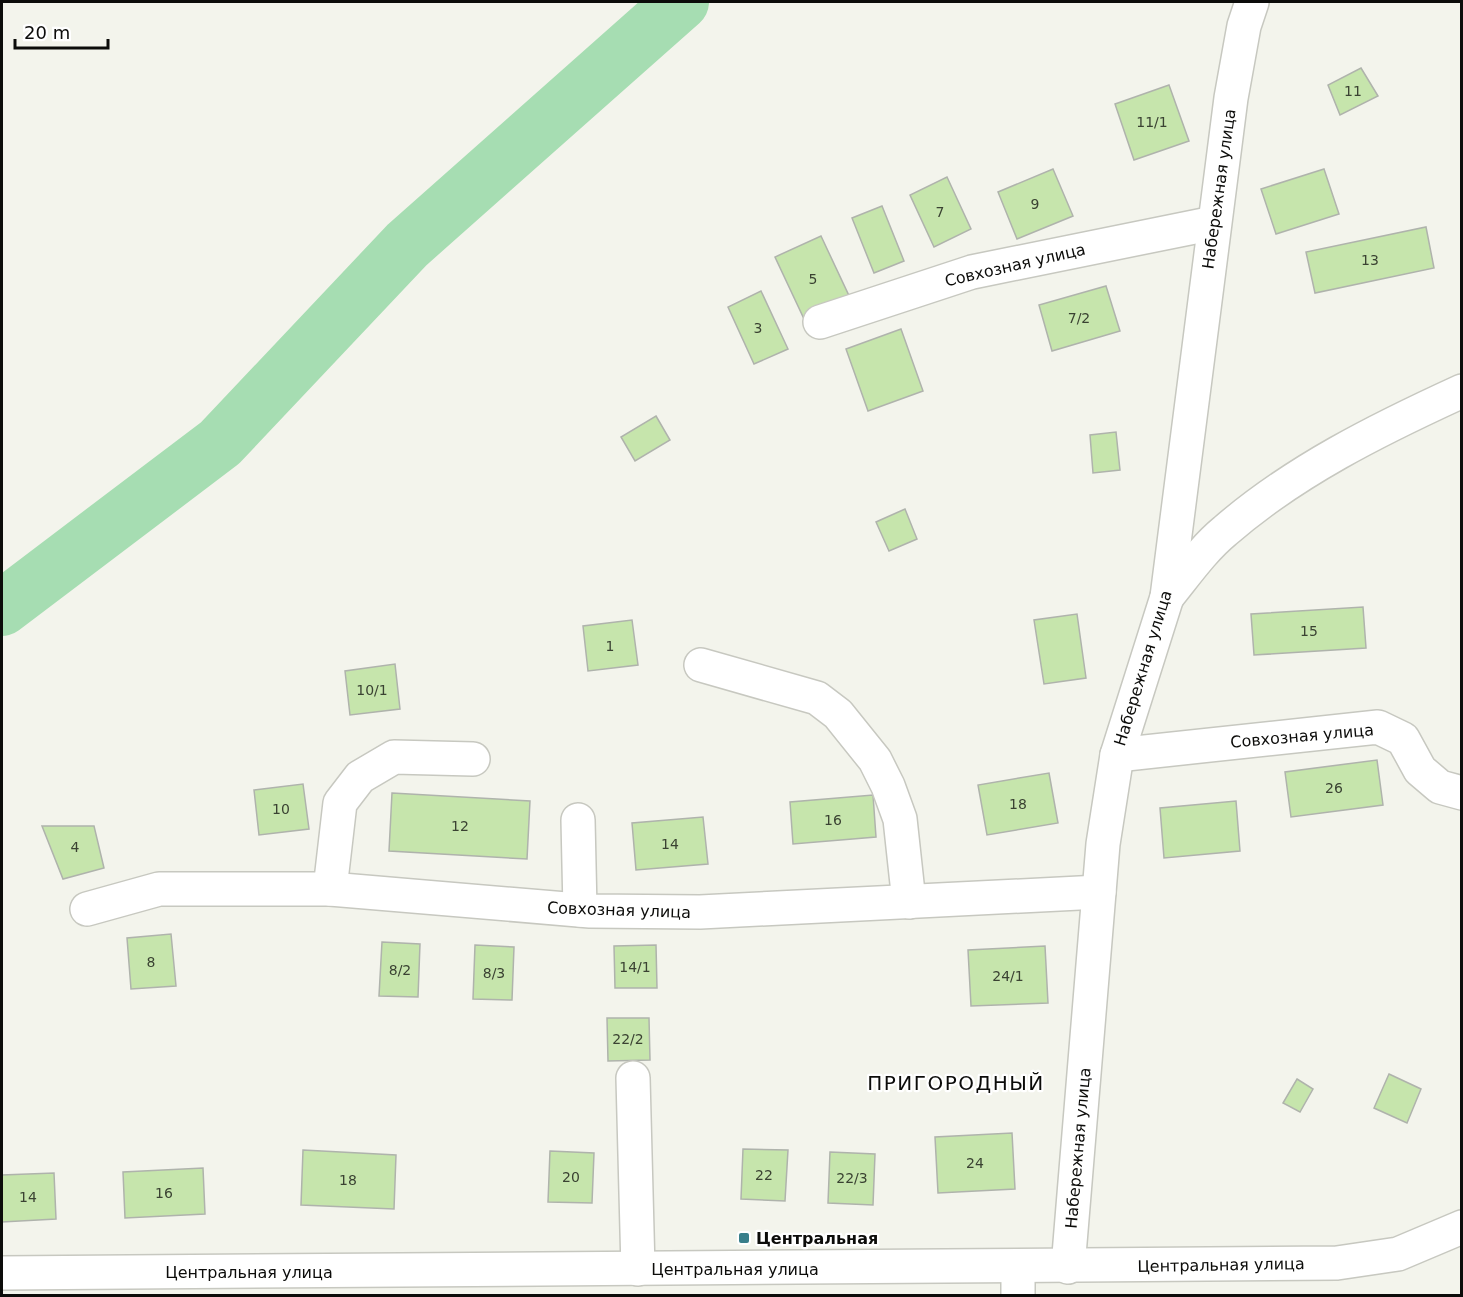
<svg xmlns="http://www.w3.org/2000/svg" width="1463" height="1297" font-family="'DejaVu Sans',sans-serif">
<style>
.lines{fill:none;stroke-linecap:round;stroke-linejoin:round}
.river{stroke:#a6ddb2;stroke-width:56}
.building{fill:#c6e5ac;stroke:#afb3ac;stroke-width:1.5}
.minor-casing{stroke:#c7c8c0;stroke-width:36}
.minor{stroke:#fff;stroke-width:33}
.poi-dot{fill:#397f8b;stroke:#fff;stroke-width:2}
.labels{text-anchor:middle;dominant-baseline:central;stroke-width:4.5;stroke-linejoin:round;paint-order:stroke}
.number-label{font-size:14px;fill:#3a4232}
.street-label{font-size:16px;fill:#0c0c0a;stroke:#fff}
.poi-label{font-size:16px;font-weight:bold;fill:#0c0c0a;stroke:#fff;text-anchor:start}
.quarter-label{font-size:20px;letter-spacing:1.5px;fill:#0c0c0a;stroke:#fff}
</style>
<rect width="100%" height="100%" fill="#f3f4ec"/>
<g class="lines">
<!-- river -->
<polyline class="river" points="2,608 220,443 407,245 681,2"/>
</g>
<!-- building -->
<g class="building">
<polygon points="1361,68 1378,96 1340,115 1328,85"/>
<polygon points="1169,85 1189,141 1134,160 1115,104"/>
<polygon points="1053,169 1073,216 1017,239 998,192"/>
<polygon points="1324,169 1339,214 1276,234 1261,189"/>
<polygon points="947,177 971,229 934,247 910,195"/>
<polygon points="882,206 904,261 874,273 852,218"/>
<polygon points="1426,227 1434,268 1315,293 1306,252"/>
<polygon points="821,236 851,300 805,321 775,257"/>
<polygon points="1106,286 1120,331 1052,351 1039,305"/>
<polygon points="761,291 788,349 754,364 728,307"/>
<polygon points="901,329 923,391 868,411 846,349"/>
<polygon points="656,416 670,440 635,461 621,437"/>
<polygon points="1116,432 1120,470 1093,473 1090,435"/>
<polygon points="905,509 917,539 889,551 876,522"/>
<polygon points="1363,607 1366,648 1254,655 1251,614"/>
<polygon points="1077,614 1086,678 1044,684 1034,620"/>
<polygon points="632,620 638,665 588,671 583,626"/>
<polygon points="395,664 400,709 350,715 345,671"/>
<polygon points="1377,760 1383,805 1291,817 1285,772"/>
<polygon points="1049,773 1058,823 987,835 978,785"/>
<polygon points="303,784 309,829 259,835 254,790"/>
<polygon points="392,793 530,801 527,859 389,851"/>
<polygon points="873,795 876,837 793,844 790,802"/>
<polygon points="1236,801 1240,851 1164,858 1160,808"/>
<polygon points="703,817 708,864 636,870 632,823"/>
<polygon points="42,826 94,826 104,868 63,879"/>
<polygon points="171,934 176,986 131,989 127,938"/>
<polygon points="382,942 420,944 418,997 379,996"/>
<polygon points="475,945 514,947 512,1000 473,999"/>
<polygon points="656,945 657,988 615,988 614,946"/>
<polygon points="1045,946 1048,1003 971,1006 968,950"/>
<polygon points="607,1018 649,1018 650,1060 608,1061"/>
<polygon points="1389,1074 1421,1089 1407,1123 1374,1108"/>
<polygon points="1297,1079 1313,1089 1300,1112 1283,1103"/>
<polygon points="1012,1133 1015,1189 938,1193 935,1137"/>
<polygon points="743,1149 788,1150 785,1201 741,1199"/>
<polygon points="303,1150 396,1155 394,1209 301,1205"/>
<polygon points="550,1151 594,1153 592,1203 548,1202"/>
<polygon points="830,1152 875,1154 873,1205 828,1203"/>
<polygon points="203,1168 205,1214 125,1218 123,1172"/>
<polygon points="54,1173 56,1219 2,1222 2,1175"/>
</g>
<g class="lines">
<!-- minor casing -->
<g class="minor-casing">
<g id="minor">
<polyline points="820,322 972,272 1214,223"/>
<path d="M1167 597C1185 575 1203 549 1225 531 1294 471 1379 429 1462 391"/>
<polyline points="701,665 817,698 838,714 875,760 888,786 900,819 909,902"/>
<polyline points="1117,755 1378,727 1403,739 1420,770 1440,787 1462,793"/>
<polyline points="578,820 580,910"/>
<polyline points="330,889 340,803 360,777 394,757 473,759"/>
<polyline points="87,909 159,889 330,889 590,911 700,912 1099,892"/>
<polyline points="633,1078 638,1269"/>
<polyline points="1068,1267 1103,844 1117,755 1167,597 1231,98 1244,26 1252,2"/>
<polyline points="2,1273 1337,1263 1398,1254 1462,1227"/>
<polyline points="1018,1296 1018,1267"/>
</g>
</g>
<!-- minor -->
<use href="#minor" class="minor"/>
</g>
<!-- markers -->
<rect class="poi-dot" x="738" y="1232" width="12" height="12" rx="3"/>
<g class="labels">
<!-- number labels -->
<g class="number-label">
<text x="1353" y="91">11</text>
<text x="1152" y="122">11/1</text>
<text x="1035" y="204">9</text>
<text x="940" y="212">7</text>
<text x="1370" y="260">13</text>
<text x="813" y="279">5</text>
<text x="1079" y="318">7/2</text>
<text x="758" y="328">3</text>
<text x="1309" y="631">15</text>
<text x="610" y="646">1</text>
<text x="372" y="690">10/1</text>
<text x="1334" y="788">26</text>
<text x="1018" y="804">18</text>
<text x="281" y="809">10</text>
<text x="833" y="820">16</text>
<text x="460" y="826">12</text>
<text x="670" y="844">14</text>
<text x="75" y="847">4</text>
<text x="151" y="962">8</text>
<text x="635" y="967">14/1</text>
<text x="400" y="970">8/2</text>
<text x="494" y="973">8/3</text>
<text x="1008" y="976">24/1</text>
<text x="628" y="1039">22/2</text>
<text x="975" y="1163">24</text>
<text x="764" y="1175">22</text>
<text x="571" y="1177">20</text>
<text x="852" y="1178">22/3</text>
<text x="348" y="1180">18</text>
<text x="164" y="1193">16</text>
<text x="28" y="1197">14</text>
</g>
<!-- street labels -->
<g class="street-label">
<text transform="translate(1219 189) rotate(-82)">Набережная улица</text>
<text transform="translate(1015 265) rotate(-13)">Совхозная улица</text>
<text transform="translate(1143 668) rotate(-73)">Набережная улица</text>
<text transform="translate(1302 736) rotate(-5)">Совхозная улица</text>
<text transform="translate(619 910) rotate(2)">Совхозная улица</text>
<text transform="translate(1078 1148) rotate(-85)">Набережная улица</text>
<text transform="translate(1221 1265) rotate(-1)">Центральная улица</text>
<text x="735" y="1269">Центральная улица</text>
<text x="249" y="1272">Центральная улица</text>
</g>
<!-- poi labels -->
<g class="poi-label">
<text x="756" y="1238">Центральная</text>
</g>
<!-- quarter labels -->
<g class="quarter-label">
<text x="956" y="1083">ПРИГОРОДНЫЙ</text>
</g>
</g>
<!-- border -->
<rect width="1463" height="1297" fill="none" stroke="#0c0c0a" stroke-width="6"/>
<!-- scale -->
<path d="M15 39v9h93v-9" fill="none" stroke="#0c0c0a" stroke-width="3"/>
<text x="24" y="39" font-size="18" fill="#0c0c0a" stroke="#ffffff" stroke-width="4.5" paint-order="stroke">20 m</text>
</svg>
